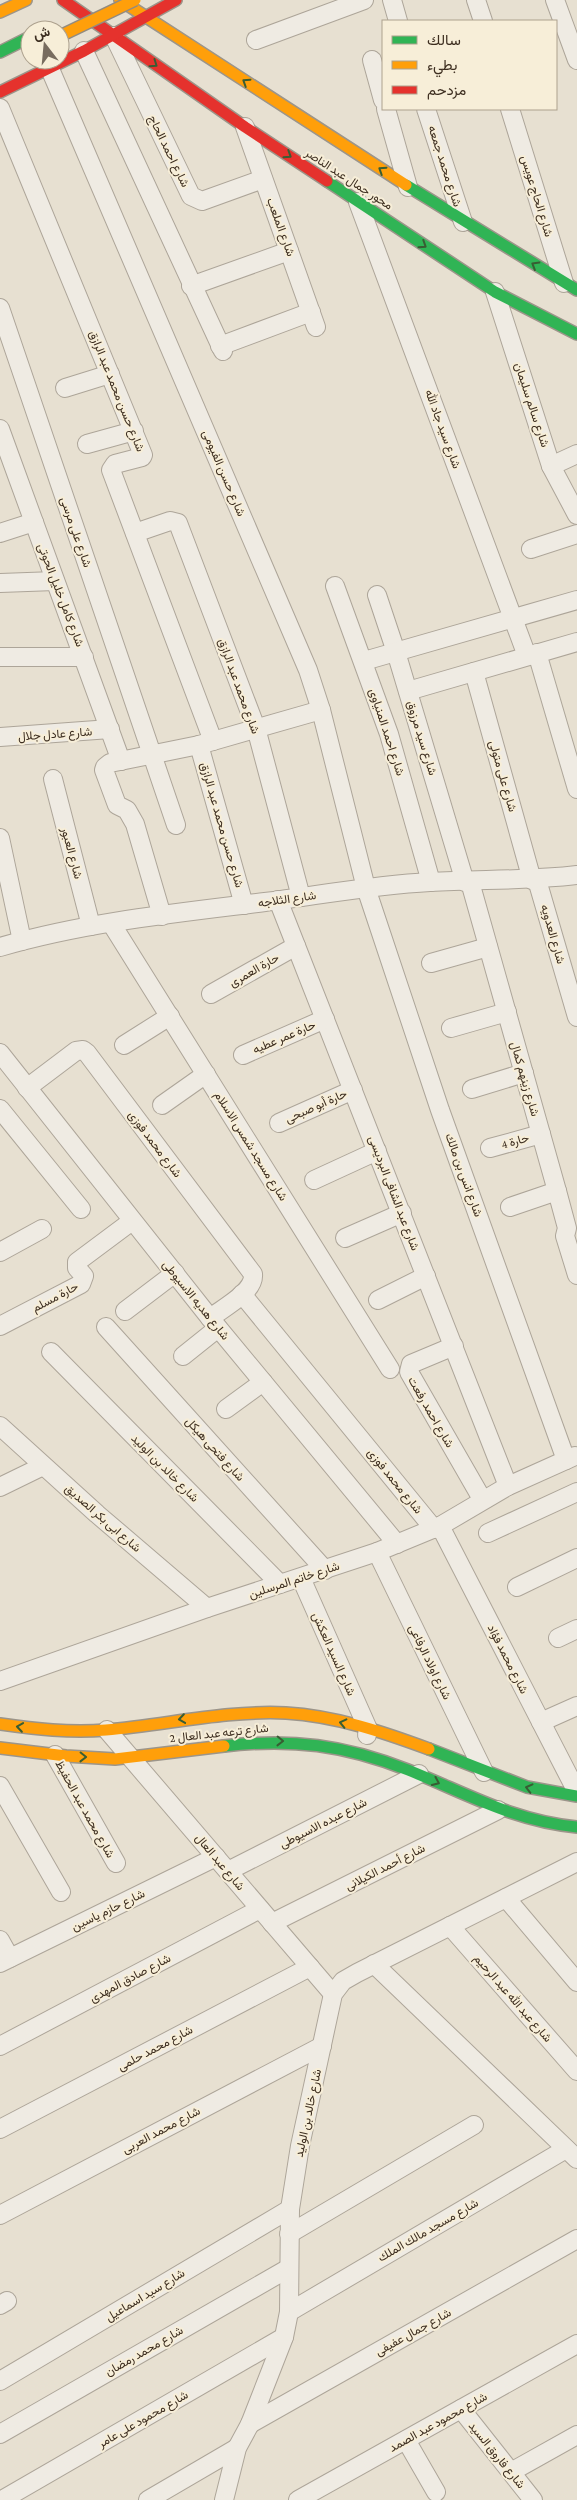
<svg xmlns="http://www.w3.org/2000/svg" width="577" height="2500" font-family="'Crimson Pro',Vazirmatn,serif">
<style>
.lines{fill:none;stroke-linecap:round;stroke-linejoin:round}
.street-casing{stroke:#ada599;stroke-width:20}
.fast-casing{stroke:#9c958a;stroke-width:14}
.slow-casing{stroke:#9c958a;stroke-width:14}
.jam-casing{stroke:#9c958a;stroke-width:14}
.street{stroke:#efebe3;stroke-width:18}
.fast{stroke:#30b455;stroke-width:11}
.slow{stroke:#ff9f0a;stroke-width:11}
.jam{stroke:#e5322d;stroke-width:11}
.slow-bridge-casing{stroke:#928b80;stroke-width:14;stroke-linecap:butt}
.slow-bridge{stroke:#ff9f0a;stroke-width:11}
.oneway{stroke:#385d33}
.labels{text-anchor:middle;dominant-baseline:central;stroke-width:4;stroke-linejoin:round;paint-order:stroke}
.street-label{font-size:12px;fill:#3d2e20;stroke:#f7eed8}
</style>
<rect width="100%" height="100%" fill="#e7e0d1"/>
<g class="lines">
<!-- street casing -->
<g class="street-casing">
<g id="street">
<polyline points="392,0 398,21"/>
<polyline points="476,0 483,21"/>
<polyline points="555,0 577,60"/>
<polyline points="114,36 191,196 202,201 263,179"/>
<polyline points="256,40 364,0"/>
<polyline points="84,51 223,351"/>
<polyline points="372,60 383,100"/>
<polyline points="50,69 308,670 321,710 366,888 440,1110 566,1460"/>
<polyline points="0,108 143,455 142,457 115,464 111,470 213,741"/>
<polyline points="386,109 408,187"/>
<polyline points="426,109 463,222"/>
<polyline points="510,109 564,283"/>
<polyline points="245,127 316,327"/>
<polyline points="358,202 527,656"/>
<polyline points="191,286 289,251"/>
<polyline points="495,292 551,466 577,515"/>
<polyline points="0,308 176,825"/>
<polyline points="220,346 311,312"/>
<polyline points="65,388 110,374"/>
<polyline points="0,429 121,761"/>
<polyline points="87,444 134,431"/>
<polyline points="551,466 577,454"/>
<polyline points="0,533 34,522"/>
<polyline points="135,533 170,521 178,523 256,728 301,897"/>
<polyline points="531,549 577,534"/>
<polyline points="0,583 55,581"/>
<polyline points="335,586 389,734 431,882"/>
<polyline points="377,595 396,652 465,882"/>
<polyline points="537,653 577,789"/>
<polyline points="0,657 84,657"/>
<polyline points="364,661 577,600"/>
<polyline points="474,672 532,880"/>
<polyline points="408,691 577,642"/>
<polyline points="0,737 110,729"/>
<polyline points="199,745 244,905"/>
<polyline points="53,779 91,926"/>
<polyline points="0,838 22,941"/>
<polyline points="537,880 577,1017"/>
<polyline points="470,882 557,1191 567,1228 565,1236 577,1275"/>
<polyline points="278,900 508,1486"/>
<polyline points="162,916 135,824 127,810 117,805 104,770 105,767 110,763 199,745 321,710"/>
<polyline points="111,923 390,1369"/>
<path d="M0 947C86 922 176 913 265 902 320 895 374 885 430 882 479 879 528 881 577 875"/>
<polyline points="431,963 488,947"/>
<polyline points="211,994 296,946"/>
<polyline points="451,1028 507,1012"/>
<polyline points="124,1045 170,1016"/>
<polyline points="0,1053 210,1318 397,1544"/>
<polyline points="243,1055 325,1019"/>
<path d="M27 1088 76 1051 83 1050 87 1053 253 1274C255 1292 223 1308 210 1318"/>
<polyline points="472,1089 524,1073"/>
<polyline points="162,1105 206,1074"/>
<polyline points="0,1109 81,1209"/>
<polyline points="279,1123 353,1090"/>
<polyline points="490,1148 541,1134"/>
<polyline points="314,1180 377,1151"/>
<polyline points="510,1207 557,1191"/>
<polyline points="345,1238 402,1213"/>
<polyline points="0,1252 42,1229"/>
<polyline points="242,1294 434,1529"/>
<polyline points="378,1300 426,1276"/>
<polyline points="125,1311 175,1273"/>
<polyline points="0,1326 81,1284 84,1276 77,1268 77,1262 132,1221"/>
<polyline points="106,1327 325,1570"/>
<polyline points="454,1346 411,1364 409,1372 482,1499"/>
<polyline points="51,1352 280,1584"/>
<polyline points="183,1356 218,1328"/>
<polyline points="226,1409 263,1382"/>
<polyline points="0,1426 97,1514 207,1608"/>
<polyline points="0,1487 43,1466"/>
<polyline points="440,1526 577,1792"/>
<polyline points="488,1533 577,1492"/>
<polyline points="377,1552 484,1772"/>
<polyline points="301,1578 368,1729 367,1735"/>
<polyline points="517,1587 577,1558"/>
<polyline points="558,1638 577,1629"/>
<polyline points="0,1681 207,1608 377,1552 440,1526 508,1486 575,1456"/>
<polyline points="541,1722 577,1706"/>
<polyline points="107,1730 333,1994"/>
<polyline points="55,1755 116,1863"/>
<polyline points="0,1786 61,1892"/>
<polyline points="228,1871 419,1774"/>
<polyline points="506,1898 577,1982"/>
<polyline points="272,1923 498,1810"/>
<polyline points="450,1926 577,2071"/>
<polyline points="0,1940 10,1958"/>
<polyline points="0,1963 216,1857"/>
<polyline points="374,1964 577,2159"/>
<polyline points="0,2046 260,1909"/>
<polyline points="0,2129 310,1967"/>
<polyline points="0,2215 322,2046"/>
<polyline points="289,2234 474,2125"/>
<polyline points="0,2305 7,2301"/>
<polyline points="289,2312 566,2149"/>
<polyline points="0,2381 290,2209"/>
<polyline points="461,2409 533,2500"/>
<polyline points="250,2424 577,2239"/>
<polyline points="0,2434 289,2268"/>
<polyline points="406,2440 436,2492"/>
<polyline points="511,2472 577,2435"/>
<polyline points="2,2500 284,2337"/>
<polyline points="148,2500 237,2448"/>
<polyline points="224,2500 237,2448 250,2424 284,2337 289,2312 290,2209 300,2146 333,1994 343,1981 357,1973 577,1862"/>
<polyline points="298,2500 577,2344"/>
</g>
</g>
<!-- fast casing -->
<g class="fast-casing">
<g id="fast">
<polyline points="0,52 30,37"/>
<polyline points="327,181 495,292 577,334"/>
<polyline points="406,185 577,290"/>
<path d="M224 1746C291 1738 345 1745 408 1770 466 1793 513 1821 577 1827"/>
<polyline points="429,1749 527,1787 577,1796"/>
</g>
</g>
<!-- slow casing -->
<g class="slow-casing">
<g id="slow">
<polyline points="120,0 406,185"/>
<polyline points="0,12 26,0"/>
<path d="M0 1724C35 1729 70 1733 106 1730 166 1725 226 1710 286 1713 336 1716 383 1732 429 1749"/>
<polyline points="0,1748 66,1756 115,1759 224,1746"/>
</g>
</g>
<!-- jam casing -->
<g class="jam-casing">
<g id="jam">
<polyline points="63,0 245,127 327,181"/>
<polyline points="0,92 84,51 176,0"/>
</g>
</g>
<!-- street -->
<use href="#street" class="street"/>
<!-- fast -->
<use href="#fast" class="fast"/>
<!-- slow -->
<use href="#slow" class="slow"/>
<!-- jam -->
<use href="#jam" class="jam"/>
<!-- slow-bridge casing -->
<g class="slow-bridge-casing">
<polyline id="slow-bridge" points="60,36 135,0"/>
</g>
<!-- slow-bridge -->
<use href="#slow-bridge" class="slow-bridge"/>
</g>
<!-- one-way arrows -->
<defs><path id="oneway-chevron" d="M-2-3.5L2.5 0L-2 3.5" fill="none" stroke-width="1.6" stroke-linecap="round" stroke-linejoin="round" transform="scale(1.25)"/></defs>
<g class="oneway">
<use href="#oneway-chevron" transform="translate(154 64) rotate(35)"/>
<use href="#oneway-chevron" transform="translate(246 82) rotate(-147)"/>
<use href="#oneway-chevron" transform="translate(288 155) rotate(33)"/>
<use href="#oneway-chevron" transform="translate(382 170) rotate(-147)"/>
<use href="#oneway-chevron" transform="translate(423 245) rotate(33)"/>
<use href="#oneway-chevron" transform="translate(535 265) rotate(-149)"/>
<use href="#oneway-chevron" transform="translate(182 1719) rotate(172)"/>
<use href="#oneway-chevron" transform="translate(343 1723) rotate(-167)"/>
<use href="#oneway-chevron" transform="translate(20 1727) rotate(-172)"/>
<use href="#oneway-chevron" transform="translate(280 1741) rotate(1)"/>
<use href="#oneway-chevron" transform="translate(83 1757) rotate(1)"/>
<use href="#oneway-chevron" transform="translate(436 1782) rotate(24)"/>
<use href="#oneway-chevron" transform="translate(529 1788) rotate(-166)"/>
</g>
<g class="labels">
<!-- street labels -->
<g class="street-label">
<text transform="translate(169 151) rotate(64)">شارع احمد الحاج</text>
<text transform="translate(445 166) rotate(72)">شارع محمد جمعه</text>
<text transform="translate(349 179) rotate(33)">محور جمال عبد الناصر</text>
<text transform="translate(537 196) rotate(73)">شارع الحاج عويس</text>
<text transform="translate(281 227) rotate(70)">شارع الملعب</text>
<text transform="translate(117 391) rotate(68)">شارع حسن محمد عبد الرازق</text>
<text transform="translate(532 405) rotate(72)">شارع سالم سليمان</text>
<text transform="translate(443 429) rotate(70)">شارع سيد جاد الله</text>
<text transform="translate(224 473) rotate(67)">شارع حسن الفيومى</text>
<text transform="translate(76 532) rotate(71)">شارع على مرسى</text>
<text transform="translate(61 595) rotate(69)">شارع كامل خليل الحوتى</text>
<text transform="translate(239 686) rotate(70)">شارع محمد عبد الرازق</text>
<text transform="translate(387 732) rotate(72)">شارع احمد المنياوى</text>
<text transform="translate(55 734) rotate(-4)">شارع عادل جلال</text>
<text transform="translate(422 738) rotate(73)">شارع سيد مرزوق</text>
<text transform="translate(503 776) rotate(74)">شارع على متولى</text>
<text transform="translate(222 825) rotate(74)">شارع حسن محمد عبد الرازق</text>
<text transform="translate(72 853) rotate(75)">شارع العبور</text>
<text transform="translate(287 899) rotate(-8)">شارع الثلاجه</text>
<text transform="translate(553 934) rotate(74)">شارع العدويه</text>
<text transform="translate(254 970) rotate(-30)">حارة العمرى</text>
<text transform="translate(284 1037) rotate(-23)">حارة عمر عطيه</text>
<text transform="translate(525 1079) rotate(74)">شارع زينهم كمال</text>
<text transform="translate(316 1106) rotate(-24)">حارة أبو صبحى</text>
<text transform="translate(515 1141) rotate(-16)">حارة 4</text>
<text transform="translate(155 1144) rotate(53)">شارع محمد فوزى</text>
<text transform="translate(251 1146) rotate(58)">شارع مسجد شمس الاسلام</text>
<text transform="translate(464 1175) rotate(70)">شارع انس بن مالك</text>
<text transform="translate(394 1193) rotate(69)">شارع عبد الشافى البرديسى</text>
<text transform="translate(55 1297) rotate(-28)">حارة مسلم</text>
<text transform="translate(196 1300) rotate(51)">شارع هديه الاسيوطى</text>
<text transform="translate(431 1412) rotate(60)">شارع احمد رفعت</text>
<text transform="translate(215 1449) rotate(48)">شارع فتحى هيكل</text>
<text transform="translate(165 1468) rotate(45)">شارع خالد بن الوليد</text>
<text transform="translate(395 1481) rotate(51)">شارع محمد فوزى</text>
<text transform="translate(103 1518) rotate(41)">شارع ابى بكر الصديق</text>
<text transform="translate(294 1580) rotate(-18)">شارع خاتم المرسلين</text>
<text transform="translate(334 1654) rotate(66)">شارع السيد العكش</text>
<text transform="translate(508 1659) rotate(63)">شارع محمد فؤاد</text>
<text transform="translate(430 1662) rotate(64)">شارع اولاد الرفاعى</text>
<text transform="translate(219 1733) rotate(-6)">شارع ترعه عبد العال 2</text>
<text transform="translate(85 1809) rotate(61)">شارع محمد عبد الحفيظ</text>
<text transform="translate(323 1823) rotate(-27)">شارع عبده الاسيوطى</text>
<text transform="translate(220 1862) rotate(50)">شارع عبد العال</text>
<text transform="translate(385 1867) rotate(-27)">شارع أحمد الكيلانى</text>
<text transform="translate(108 1910) rotate(-26)">شارع حازم ياسين</text>
<text transform="translate(130 1978) rotate(-28)">شارع صادق المهدى</text>
<text transform="translate(513 1998) rotate(49)">شارع عبد الله عبد الرحيم</text>
<text transform="translate(155 2048) rotate(-28)">شارع محمد حلمى</text>
<text transform="translate(308 2113) rotate(-78)">شارع خالد بن الوليد</text>
<text transform="translate(161 2130) rotate(-28)">شارع محمد العربى</text>
<text transform="translate(428 2230) rotate(-30)">شارع مسجد مالك الملك</text>
<text transform="translate(145 2295) rotate(-31)">شارع سيد اسماعيل</text>
<text transform="translate(413 2332) rotate(-29)">شارع جمال عفيفى</text>
<text transform="translate(144 2351) rotate(-30)">شارع محمد رمضان</text>
<text transform="translate(143 2419) rotate(-30)">شارع محمود على عامر</text>
<text transform="translate(438 2422) rotate(-29)">شارع محمود عبد الصمد</text>
<text transform="translate(497 2455) rotate(51)">شارع فاروق السيد</text>
</g>
</g>
<!-- legend -->
<rect x="382" y="20" width="175" height="90" fill="#f7eed8" stroke="#ada18e"/>
<rect x="392" y="36" width="25" height="8" fill="#30b455" stroke="#ada18e"/>
<text x="427" y="45" font-size="15" fill="#3d2e20">سالك</text>
<rect x="392" y="61" width="25" height="8" fill="#ff9f0a" stroke="#ada18e"/>
<text x="427" y="70" font-size="15" fill="#3d2e20">بطيء</text>
<rect x="392" y="86" width="25" height="8" fill="#e5322d" stroke="#ada18e"/>
<text x="427" y="95" font-size="15" fill="#3d2e20">مزدحم</text>
<!-- north arrow -->
<g transform="translate(45 45) rotate(344)"><circle r="24" fill="#f7eed8" stroke="#ada18e"/>
<path d="M0-4L9 19L0 12L-9 19Z" fill="#786c5e"/>
<text y="-8" font-size="14" font-weight="bold" text-anchor="middle" fill="#3d2e20">ش</text>
</g>
</svg>
